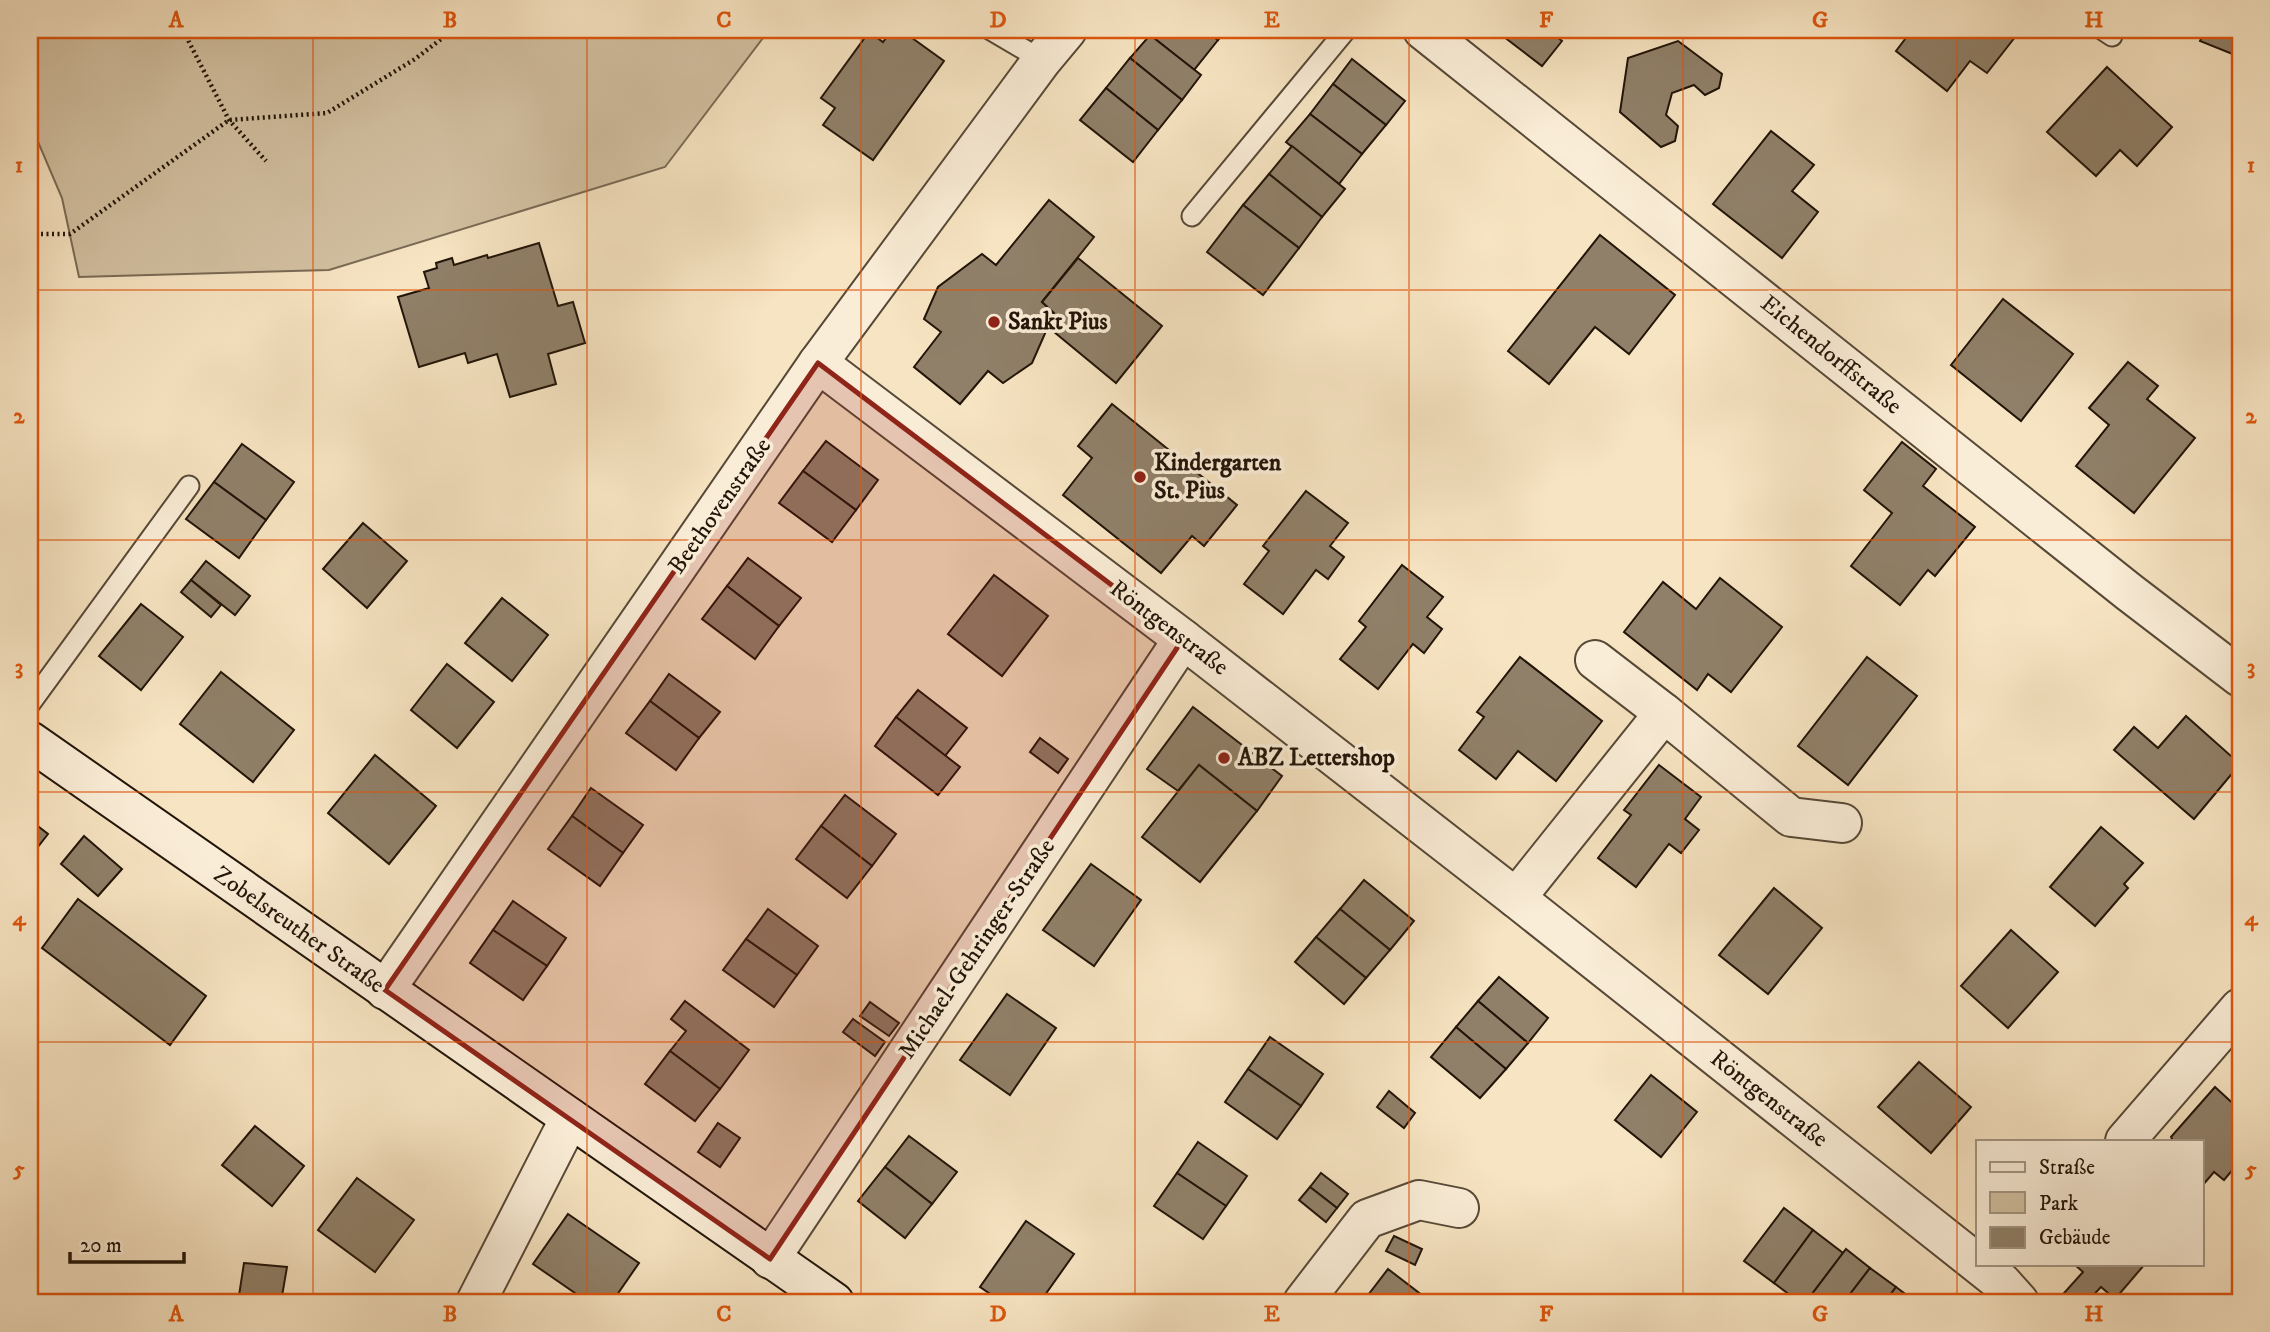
<svg xmlns="http://www.w3.org/2000/svg" width="2270" height="1332" font-family="'IM FELL DW Pica',serif">
<style>
.green{fill:#d3c1a2;stroke:#7a6a55;stroke-width:2}
.building{fill:#908069;stroke:#211408;stroke-width:2}
.lines{fill:none;stroke-linecap:round;stroke-linejoin:round}
.lane-casing{stroke:#564836;stroke-width:23}
.street-casing{stroke:#564836;stroke-width:42}
.secondary-casing{stroke:#211408;stroke-width:42}
.path{stroke:#211408;stroke-width:4.5;stroke-dasharray:2 3.5;stroke-linecap:butt}
.lane{stroke:#faedd7;stroke-width:19}
.street{stroke:#faedd7;stroke-width:38}
.secondary{stroke:#faedd7;stroke-width:38}
.marked{fill:#8f2418;fill-opacity:0.2;stroke:#8f2418;stroke-width:5;stroke-linejoin:round}
.grid{fill:none;stroke:#de560c;stroke-width:2;stroke-opacity:0.55}
.poi-dot{fill:#8f2418;stroke:#faedd7;stroke-width:2.5}
.labels{text-anchor:middle;dominant-baseline:central;stroke-width:7;stroke-linejoin:round;paint-order:stroke}
.poi-label{font-size:24px;font-weight:bold;fill:#211408;stroke:#faedd7;text-anchor:start}
.street-label{font-size:24px;fill:#211408;stroke:#faedd7}
.neatline{fill:none;stroke:#de560c;stroke-width:2.5}
.grid-label{font-size:23px;text-anchor:middle;font-weight:bold;fill:#de560c}
</style>
<rect width="100%" height="100%" fill="#f7e4c2"/>
<filter id="stains"><feTurbulence type="fractalNoise" baseFrequency=".00286" numOctaves="4"/><feColorMatrix values="0 0 0 0 .2 0 0 0 0 .09 0 0 0 0 .02 0 0 0 .5 -.17"/></filter>
<radialGradient id="worn" r=".72"><stop offset=".6" stop-color="#630" stop-opacity="0"/><stop offset="1" stop-color="#630" stop-opacity=".3"/></radialGradient>
<!-- green -->
<polygon class="green" points="30,30 769,30 665,167 329,270 79,277 62,198 30,123"/>
<!-- building -->
<g class="building">
<polygon points="892,30 901,30 944,61 873,160 823,125 835,108 821,98 869,32 883,42"/>
<polygon points="1144,30 1205,30 1218,40 1194,70"/>
<polygon points="1205,30 1226,30 1218,40"/>
<polygon points="1495,30 1555,30 1552,33 1562,41 1542,66"/>
<polygon points="1912,30 2016,30 2019,32 1987,73 1970,61 1947,91 1896,51"/>
<polygon points="2205,30 2240,30 2240,57 2200,41"/>
<polygon points="1150,35 1201,75 1182,100 1130,58"/>
<polygon points="1678,41 1722,74 1719,88 1705,95 1694,85 1672,93 1666,115 1678,126 1675,141 1661,147 1620,112 1628,58"/>
<polygon points="1130,58 1182,100 1158,130 1106,88"/>
<polygon points="1352,59 1405,101 1386,125 1333,84"/>
<polygon points="2107,67 2172,127 2137,166 2120,150 2096,176 2047,132"/>
<polygon points="1333,84 1386,125 1362,154 1310,114"/>
<polygon points="1106,88 1158,130 1133,162 1080,120"/>
<polygon points="1310,114 1362,154 1339,184 1286,142"/>
<polygon points="1771,131 1814,165 1792,191 1818,212 1782,258 1713,204"/>
<polygon points="1292,146 1345,189 1322,217 1269,174"/>
<polygon points="1269,174 1322,217 1299,248 1243,205"/>
<polygon points="1049,200 1094,237 1042,302 1054,313 1032,363 1003,383 988,371 960,404 914,367 941,332 924,319 938,287 982,254 996,265"/>
<polygon points="1243,205 1299,248 1263,295 1207,252"/>
<polygon points="1600,235 1675,295 1629,354 1595,327 1549,384 1508,351"/>
<polygon points="539,243 558,306 573,302 585,343 548,354 556,384 510,397 497,354 468,363 465,353 419,367 398,297 429,288 424,272 437,268 436,263 452,258 454,265 487,255 488,258"/>
<polygon points="1078,258 1162,326 1116,383 1048,327 1054,313 1042,302"/>
<polygon points="2003,299 2073,354 2021,421 1951,365"/>
<polygon points="2128,362 2158,386 2147,399 2195,438 2134,513 2076,466 2109,425 2089,408"/>
<polygon points="1112,404 1237,505 1204,546 1192,536 1161,573 1063,495 1092,458 1078,446"/>
<polygon points="826,441 878,480 856,510 803,471"/>
<polygon points="1902,442 1936,469 1923,486 1975,527 1935,576 1928,570 1900,605 1851,566 1892,513 1864,490"/>
<polygon points="242,444 294,482 266,520 214,482"/>
<polygon points="803,471 856,510 832,542 779,503"/>
<polygon points="214,482 266,520 239,558 186,519"/>
<polygon points="1306,491 1348,523 1330,546 1344,557 1328,579 1316,570 1283,614 1244,584 1269,551 1263,546"/>
<polygon points="363,523 407,561 367,608 323,569"/>
<polygon points="748,558 801,598 779,626 727,586"/>
<polygon points="206,561 250,596 235,615 191,580"/>
<polygon points="1402,565 1443,597 1427,617 1442,629 1424,653 1413,644 1378,689 1340,659 1366,627 1359,621"/>
<polygon points="994,575 1048,616 1002,676 948,634"/>
<polygon points="1720,578 1782,627 1731,692 1708,674 1697,690 1624,632 1663,582 1696,609"/>
<polygon points="191,580 221,605 211,617 181,592"/>
<polygon points="727,586 779,626 755,659 702,619"/>
<polygon points="502,598 548,635 512,681 465,643"/>
<polygon points="141,604 183,637 141,690 99,656"/>
<polygon points="1520,657 1602,721 1556,781 1518,751 1496,779 1459,750 1484,717 1477,712"/>
<polygon points="1867,657 1917,696 1848,785 1798,746"/>
<polygon points="447,664 494,702 457,748 411,710"/>
<polygon points="221,672 294,730 253,782 180,724"/>
<polygon points="669,674 720,712 699,738 650,701"/>
<polygon points="918,690 967,728 945,756 896,717"/>
<polygon points="650,701 699,738 676,770 626,733"/>
<polygon points="1193,707 1282,776 1257,811 1199,765 1178,791 1147,769"/>
<polygon points="2186,716 2240,764 2194,819 2114,750 2134,727 2158,748"/>
<polygon points="896,717 960,767 938,795 875,746"/>
<polygon points="1040,738 1068,759 1058,773 1030,752"/>
<polygon points="375,755 436,806 389,864 328,813"/>
<polygon points="1199,765 1257,811 1200,882 1142,837"/>
<polygon points="1659,765 1701,797 1685,819 1699,830 1681,853 1669,844 1636,887 1598,858 1631,815 1624,810"/>
<polygon points="591,788 643,825 623,853 572,816"/>
<polygon points="845,795 896,834 872,866 821,826"/>
<polygon points="572,816 623,853 600,886 548,849"/>
<polygon points="30,820 48,834 30,857"/>
<polygon points="821,826 872,866 847,898 796,859"/>
<polygon points="2101,827 2143,863 2124,884 2128,888 2095,926 2050,887"/>
<polygon points="84,836 122,869 98,896 61,864"/>
<polygon points="1091,864 1141,900 1094,966 1043,930"/>
<polygon points="1364,880 1414,921 1390,950 1340,909"/>
<polygon points="1774,888 1822,928 1768,994 1719,955"/>
<polygon points="78,899 206,996 170,1045 42,948"/>
<polygon points="513,901 566,938 547,966 493,930"/>
<polygon points="768,909 818,946 797,975 746,939"/>
<polygon points="1340,909 1390,950 1366,978 1316,937"/>
<polygon points="493,930 547,966 523,1000 470,963"/>
<polygon points="2011,930 2058,972 2008,1028 1961,986"/>
<polygon points="1316,937 1366,978 1344,1004 1295,962"/>
<polygon points="746,939 797,975 774,1007 723,970"/>
<polygon points="1499,977 1548,1018 1528,1043 1478,1001"/>
<polygon points="1007,994 1056,1028 1010,1095 960,1060"/>
<polygon points="685,1001 749,1050 720,1089 670,1051 686,1031 671,1019"/>
<polygon points="1478,1001 1528,1043 1506,1069 1456,1027"/>
<polygon points="870,1002 899,1023 889,1036 860,1016"/>
<polygon points="853,1019 885,1042 875,1056 843,1032"/>
<polygon points="1456,1027 1506,1069 1480,1098 1431,1057"/>
<polygon points="1270,1037 1323,1074 1301,1106 1248,1069"/>
<polygon points="670,1051 720,1089 695,1121 645,1084"/>
<polygon points="1919,1062 1971,1107 1931,1153 1878,1107"/>
<polygon points="1248,1069 1301,1106 1277,1139 1225,1102"/>
<polygon points="1651,1075 1697,1112 1661,1157 1615,1120"/>
<polygon points="2215,1087 2240,1110 2240,1161 2224,1180 2214,1172 2202,1186 2202,1141 2173,1141 2171,1137"/>
<polygon points="1389,1091 1415,1113 1404,1128 1377,1107"/>
<polygon points="718,1123 740,1138 720,1167 698,1152"/>
<polygon points="255,1126 304,1166 272,1206 222,1165"/>
<polygon points="909,1136 957,1172 932,1204 885,1167"/>
<polygon points="1198,1142 1247,1176 1226,1206 1177,1173"/>
<polygon points="885,1167 932,1204 905,1238 858,1201"/>
<polygon points="1177,1173 1226,1206 1203,1239 1154,1206"/>
<polygon points="1321,1173 1348,1194 1337,1208 1310,1187"/>
<polygon points="357,1178 414,1220 375,1272 318,1230"/>
<polygon points="1310,1187 1337,1208 1326,1222 1299,1200"/>
<polygon points="1784,1208 1813,1230 1774,1283 1744,1261"/>
<polygon points="568,1214 639,1263 612,1302 588,1302 533,1264"/>
<polygon points="1026,1221 1074,1254 1040,1302 1002,1302 980,1287"/>
<polygon points="1813,1230 1843,1253 1809,1298 1804,1302 1799,1302 1774,1283"/>
<polygon points="1394,1236 1422,1249 1415,1265 1386,1251"/>
<polygon points="1846,1249 1870,1268 1844,1302 1815,1302 1809,1298"/>
<polygon points="244,1263 287,1267 281,1302 238,1302"/>
<polygon points="2074,1264 2145,1264 2115,1299 2101,1287 2087,1302 2056,1302 2083,1272"/>
<polygon points="1870,1268 1896,1287 1885,1302 1844,1302"/>
<polygon points="1388,1269 1431,1302 1369,1302 1365,1299"/>
<polygon points="1896,1287 1916,1302 1885,1302"/>
<polygon points="1133,1294 1144,1302 1128,1302"/>
</g>
<g class="lines">
<!-- lane casing -->
<g class="lane-casing">
<g id="lane">
<polyline points="991,30 1042,60"/>
<polyline points="2103,30 2112,36"/>
<polyline points="1192,216 1346,30"/>
<polyline points="30,704 189,486"/>
</g>
</g>
<!-- street casing -->
<g class="street-casing">
<g id="street">
<polyline points="1423,30 2129,592 2240,677"/>
<polyline points="818,363 1183,639 1516,898 2002,1283 2019,1302"/>
<polyline points="1664,713 1791,817 1842,823"/>
<polyline points="1516,898 1664,713 1595,660"/>
<polyline points="385,990 818,363 1042,60 1067,30"/>
<polyline points="2125,1141 2240,1008"/>
<polyline points="770,1259 1183,639"/>
<polyline points="476,1302 570,1118"/>
<polyline points="1303,1302 1367,1219 1419,1200 1459,1208"/>
</g>
</g>
<!-- secondary casing -->
<g class="secondary-casing">
<polyline id="secondary" points="30,741 834,1302"/>
</g>
<!-- path -->
<g class="path">
<polyline points="186,30 189,42 229,120 266,161"/>
<polyline points="30,234 70,234 229,120 327,113 415,59 453,30"/>
</g>
<!-- lane -->
<use href="#lane" class="lane"/>
<!-- street -->
<use href="#street" class="street"/>
<!-- secondary -->
<use href="#secondary" class="secondary"/>
</g>
<!-- marked area -->
<path class="marked" d="M818 363 1183 639 770 1259 385 990Z"/>
<!-- grid -->
<path class="grid" d="M313 30V1302M587 30V1302M861 30V1302M1135 30V1302M1409 30V1302M1683 30V1302M1957 30V1302M30 290H2240M30 540H2240M30 792H2240M30 1042H2240"/>
<!-- markers -->
<g class="poi-dot">
<circle cx="994" cy="322" r="7"/>
<circle cx="1140" cy="477" r="7"/>
<circle cx="1224" cy="758" r="7"/>
</g>
<g class="labels">
<!-- poi labels -->
<g class="poi-label">
<text x="1008" y="322">Sankt Pius</text>
<text x="1154" y="463">Kindergarten<tspan x="1154" dy="28">St. Pius</tspan></text>
<text x="1238" y="758">ABZ Lettershop</text>
</g>
<!-- street labels -->
<g class="street-label">
<text transform="translate(1831 355) rotate(39)">Eichendorffstraße</text>
<text transform="translate(720 506) rotate(-55)">Beethovenstraße</text>
<text transform="translate(1169 628) rotate(37)">Röntgenstraße</text>
<text transform="translate(299 930) rotate(35)">Zobelsreuther Straße</text>
<text transform="translate(977 949) rotate(-56)">Michael-Gehringer-Straße</text>
<text transform="translate(1769 1099) rotate(38)">Röntgenstraße</text>
</g>
</g>
<!-- margin -->
<rect width="2270" height="1332" fill="none" stroke="#f7e4c2" stroke-width="77"/>
<!-- legend -->
<rect x="1976" y="1140" width="228" height="126" fill="#faedd7" stroke="#a39684" stroke-width="2"/>
<rect x="1990" y="1162" width="35" height="10" fill="#faedd7" stroke="#a39684" stroke-width="2"/>
<text x="2039" y="1174" font-size="21" fill="#211408">Straße</text>
<rect x="1990" y="1192" width="35" height="21" fill="#d3c1a2" stroke="#a39684" stroke-width="2"/>
<text x="2039" y="1210" font-size="21" fill="#211408">Park</text>
<rect x="1990" y="1227" width="35" height="21" fill="#908069" stroke="#a39684" stroke-width="2"/>
<text x="2039" y="1244" font-size="21" fill="#211408">Gebäude</text>
<!-- scale -->
<path d="M70 1252v10h114v-10" fill="none" stroke="#211408" stroke-width="3.5"/>
<text x="80" y="1252" font-size="21" fill="#211408" stroke="#faedd7" stroke-width="5" paint-order="stroke">20 m</text>
<rect x="38" y="38" width="2194" height="1256" class="neatline"/>
<g class="grid-label">
<text x="176" y="27">A</text>
<text x="450" y="27">B</text>
<text x="724" y="27">C</text>
<text x="998" y="27">D</text>
<text x="1272" y="27">E</text>
<text x="1546" y="27">F</text>
<text x="1820" y="27">G</text>
<text x="2094" y="27">H</text>
<text x="19" y="172">1</text>
<text x="2251" y="172">1</text>
<text x="19" y="423">2</text>
<text x="2251" y="423">2</text>
<text x="19" y="674">3</text>
<text x="2251" y="674">3</text>
<text x="19" y="925">4</text>
<text x="2251" y="925">4</text>
<text x="19" y="1176">5</text>
<text x="2251" y="1176">5</text>
<text x="176" y="1321">A</text>
<text x="450" y="1321">B</text>
<text x="724" y="1321">C</text>
<text x="998" y="1321">D</text>
<text x="1272" y="1321">E</text>
<text x="1546" y="1321">F</text>
<text x="1820" y="1321">G</text>
<text x="2094" y="1321">H</text>
</g>
<rect width="100%" height="100%" filter="url(#stains)"/>
<rect width="100%" height="100%" fill="url(#worn)"/>
</svg>
